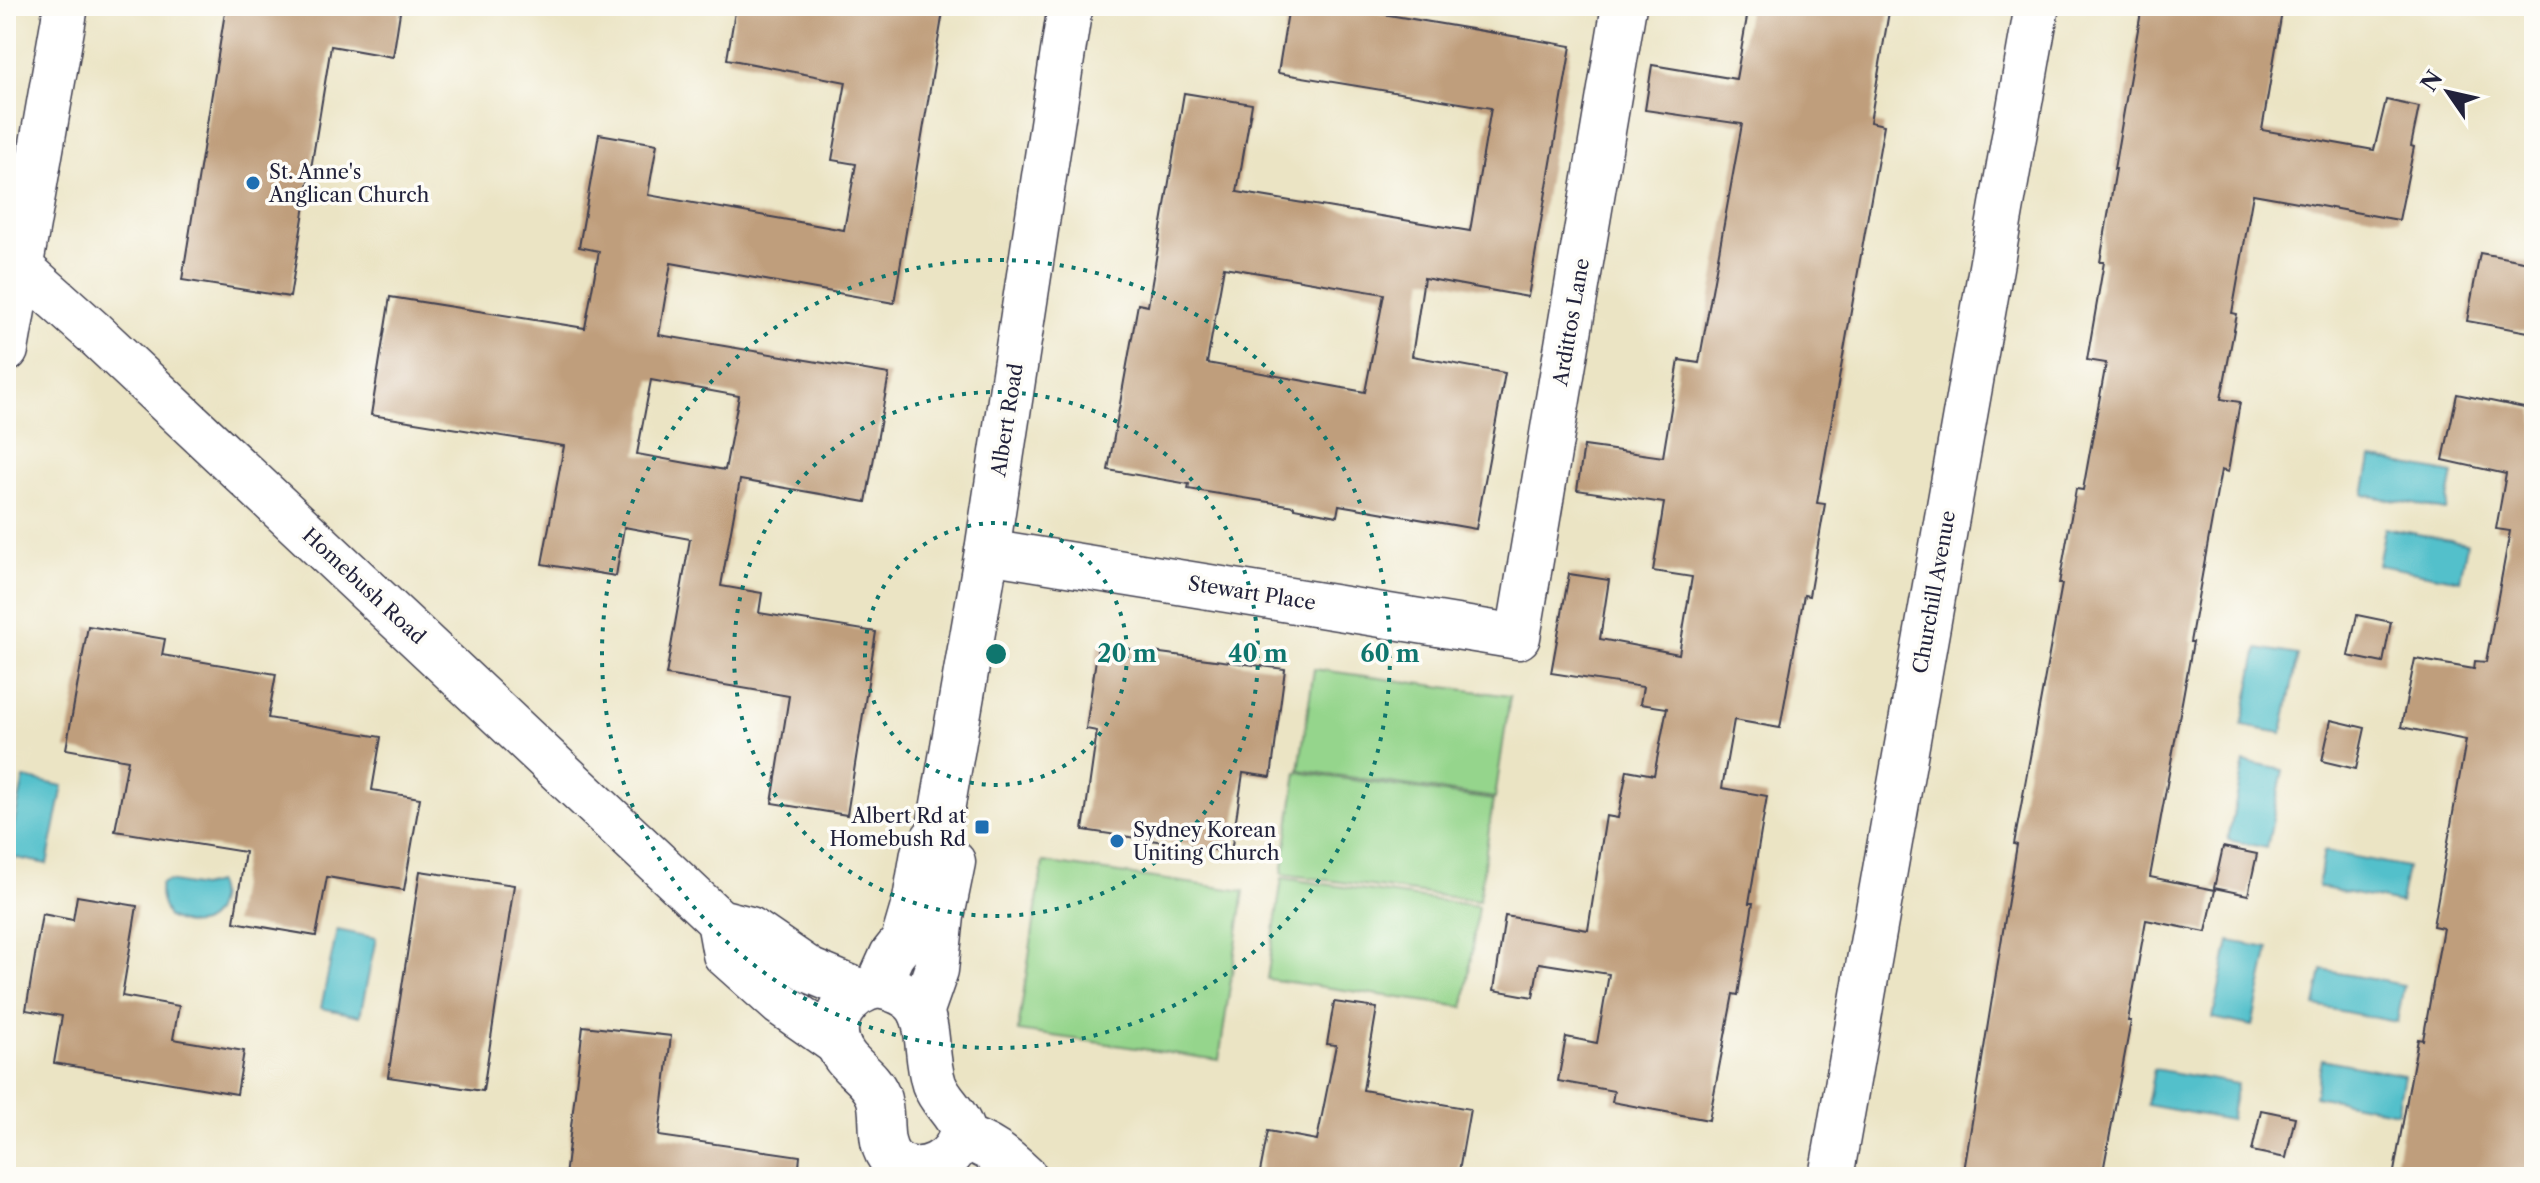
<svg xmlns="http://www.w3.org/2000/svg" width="2540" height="1183" font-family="'Libre Caslon Text',serif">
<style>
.green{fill:#95d58c;stroke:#5c7c64;stroke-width:2}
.water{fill:#53c0cb;stroke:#3a7183;stroke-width:2}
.building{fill:#bf9e7c;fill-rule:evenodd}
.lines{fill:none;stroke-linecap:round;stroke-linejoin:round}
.minor-casing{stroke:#403f50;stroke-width:47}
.major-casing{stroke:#403f50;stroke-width:47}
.minor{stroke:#fff;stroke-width:44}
.major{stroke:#fff;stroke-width:44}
.ring{fill:none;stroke:#0f766e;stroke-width:4;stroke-dasharray:4 8}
.poi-dot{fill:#1f6fb2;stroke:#fdfcf7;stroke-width:3}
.labels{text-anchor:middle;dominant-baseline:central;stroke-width:7;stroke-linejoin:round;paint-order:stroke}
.poi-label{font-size:20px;fill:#22223b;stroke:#fdfcf7;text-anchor:start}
.street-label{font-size:20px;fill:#22223b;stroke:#fdfcf7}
.centre{fill:#0f766e;stroke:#fdfcf7;stroke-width:4}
.ring-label{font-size:24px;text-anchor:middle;font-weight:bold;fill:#0f766e;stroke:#fdfcf7;stroke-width:7;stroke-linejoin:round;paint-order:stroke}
</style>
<rect width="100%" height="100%" fill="#fdfcf7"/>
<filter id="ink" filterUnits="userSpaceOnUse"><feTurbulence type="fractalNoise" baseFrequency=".0125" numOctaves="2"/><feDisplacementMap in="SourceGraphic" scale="16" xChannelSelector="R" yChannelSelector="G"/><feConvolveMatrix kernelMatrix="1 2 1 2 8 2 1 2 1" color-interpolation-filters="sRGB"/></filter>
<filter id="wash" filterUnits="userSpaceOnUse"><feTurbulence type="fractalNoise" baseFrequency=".006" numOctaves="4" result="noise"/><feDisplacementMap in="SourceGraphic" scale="32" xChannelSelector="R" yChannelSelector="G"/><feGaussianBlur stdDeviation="1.8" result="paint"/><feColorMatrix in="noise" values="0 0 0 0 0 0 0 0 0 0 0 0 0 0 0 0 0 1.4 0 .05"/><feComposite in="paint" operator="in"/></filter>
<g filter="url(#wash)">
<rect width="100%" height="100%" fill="#ebe4c4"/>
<!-- green -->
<g class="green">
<polygon points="1314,669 1510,696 1495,798 1299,770"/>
<polygon points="1297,772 1493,800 1479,901 1282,874"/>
<polygon points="1043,862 1244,891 1219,1060 1018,1031"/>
<polygon points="1282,878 1478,906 1464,1007 1267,979"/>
</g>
<!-- water -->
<g class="water">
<polygon points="2371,458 2453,474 2446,510 2364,495"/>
<polygon points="2385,528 2467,543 2460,580 2378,565"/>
<polygon points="2258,648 2298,655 2282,733 2242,726"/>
<polygon points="2244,762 2283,770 2267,848 2228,840"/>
<polygon points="24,778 63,786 47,864 7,856"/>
<polygon points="2324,851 2407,867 2400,903 2318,887"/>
<path d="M167 881 201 887 216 883C220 893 219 900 215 910 205 930 185 926 168 917 163 906 158 897 161 884Z"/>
<polygon points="337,930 376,938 360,1016 321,1008"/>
<polygon points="2229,941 2269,948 2252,1026 2213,1018"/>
<polygon points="2322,970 2404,985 2397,1022 2315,1006"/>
<polygon points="2322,1059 2404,1075 2397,1112 2315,1096"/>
<polygon points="2154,1069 2237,1084 2230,1120 2147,1105"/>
</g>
<g id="blocks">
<!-- building -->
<g class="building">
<polygon points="226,6 401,6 393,57 331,46 290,297 182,280"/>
<path d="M736 6H944L894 303 671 263 659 335 889 374 866 502 740 480 721 586 762 593 759 613 876 632 847 815 772 803 789 696 666 675 690 539 624 527 616 576 542 564 564 446 371 415 390 297 585 328 599 251 579 247 599 134 657 144 648 195 844 230 856 164 832 160 846 82 727 59ZM651 380 739 396 725 470 637 454Z"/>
<path d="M1289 6H1336L1571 46 1528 297 1424 278 1412 356 1505 373 1476 529 1339 505 1337 516 1294 508V506L1188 489 1189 484 1108 470 1138 304 1148 306 1184 93 1252 104 1237 192 1470 231 1491 108 1278 73ZM1224 267 1384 294 1365 392 1207 363Z"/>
<polygon points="1749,6 1890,6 1870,122 1884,125 1817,503 1825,504 1809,596 1804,595 1780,728 1734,720 1722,788 1767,796 1749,903 1753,903 1738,995 1733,994 1709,1120 1612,1102 1614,1091 1558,1081 1566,1037 1597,1043 1609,974 1539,963 1533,997 1494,990 1505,916 1588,930 1606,816 1618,818 1627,770 1654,775 1667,708 1640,704 1643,687 1551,673 1569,574 1609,580 1600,639 1679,654 1692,577 1653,571 1664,503 1577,490 1584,446 1663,457 1679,360 1699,363 1742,124 1645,110 1652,65 1736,79"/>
<polygon points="2142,6 2283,6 2262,130 2374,150 2386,100 2419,107 2411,146 2414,147 2399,220 2253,194 2232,313 2237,314 2221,399 2240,402 2228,472 2221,470 2190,642 2193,642 2150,877 2215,890 2206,932 2146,920 2128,1021 2131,1021 2102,1177 1963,1177 2017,845 2014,844 2062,584 2059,584 2076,489 2083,490 2106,363 2087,360 2104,262 2100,262 2116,169 2114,169"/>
<polygon points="2480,253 2534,263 2534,333 2467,321"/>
<polygon points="2457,394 2534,410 2534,1177 2393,1177 2418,1039 2423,1040 2443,928 2433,926 2466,740 2401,727 2415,659 2474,669 2475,661 2486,662 2510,531 2496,529 2506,474 2443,460"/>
<polygon points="2357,615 2391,622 2383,663 2348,656"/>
<polygon points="88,626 165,639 162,655 276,674 268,718 381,737 372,790 420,798 404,890 327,877 316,936 234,922 245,852 115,831 128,760 66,749"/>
<polygon points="1098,645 1285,669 1271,777 1243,773 1231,852 1083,830 1097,731 1086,729"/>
<polygon points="2331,720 2365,728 2356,769 2322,761"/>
<polygon points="2223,847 2257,854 2248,895 2214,888"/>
<polygon points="420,871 514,885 483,1091 388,1077"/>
<polygon points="77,896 137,906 122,996 179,1006 173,1039 244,1051 237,1094 54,1063 62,1016 26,1010 42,914 73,920"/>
<polygon points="1334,1002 1377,1008 1363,1090 1470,1109 1458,1177 1259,1177 1268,1131 1317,1140 1336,1045 1327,1044"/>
<polygon points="583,1026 671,1036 659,1136 800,1156 798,1177 565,1177"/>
<polygon points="2261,1110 2295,1117 2286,1158 2252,1151"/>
</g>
</g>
</g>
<g filter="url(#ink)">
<use href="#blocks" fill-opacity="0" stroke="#403f50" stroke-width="2"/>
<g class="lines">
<!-- minor casing -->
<g class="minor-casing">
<g id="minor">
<polyline points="987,551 1518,637 1624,6"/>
<polyline points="878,986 892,955 903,941 915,900 923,853 938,833 987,551 1070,6"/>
<polyline points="921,1013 936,970 942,916 953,862"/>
<polyline points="1831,1177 2037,6"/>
</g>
</g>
<!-- major casing -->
<g class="major-casing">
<g id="major">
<polyline points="20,267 93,332 719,921 750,929 811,971 859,991"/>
<polyline points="6,350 66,6"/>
<polyline points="719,921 725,954 781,1004 838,1044"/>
<path d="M878 986C941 997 920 1040 934 1084 940 1101 955 1111 961 1127 963 1160 917 1183 892 1160 876 1143 885 1116 878 1096 870 1076 853 1070 843 1054 823 1023 848 991 878 986Z"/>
<path d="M961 1137C988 1144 1005 1158 1025 1177"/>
</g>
</g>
<!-- minor -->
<use href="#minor" class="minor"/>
<!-- major -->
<use href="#major" class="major"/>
</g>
</g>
<!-- distance rings -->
<g class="ring">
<circle cx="996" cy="654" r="131"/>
<circle cx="996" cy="654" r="262"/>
<circle cx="996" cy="654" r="394"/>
</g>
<!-- markers -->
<g class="poi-dot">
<circle cx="253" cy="183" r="8"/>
<rect x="974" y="819" width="16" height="16" rx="4"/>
<circle cx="1117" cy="841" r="8"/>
</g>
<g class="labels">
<!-- poi labels -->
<g class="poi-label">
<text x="269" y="172">St. Anne's<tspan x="269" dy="23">Anglican Church</tspan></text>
<text x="966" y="816" text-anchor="end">Albert Rd at<tspan x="966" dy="23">Homebush Rd</tspan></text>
<text x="1133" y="830">Sydney Korean<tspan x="1133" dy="23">Uniting Church</tspan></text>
</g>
<!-- street labels -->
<g class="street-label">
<text transform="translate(1571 322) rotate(-80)">Ardittos Lane</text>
<text transform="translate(1007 420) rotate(-81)">Albert Road</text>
<text transform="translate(364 586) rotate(43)">Homebush Road</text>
<text transform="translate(1934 592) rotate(-80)">Churchill Avenue</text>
<text transform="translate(1252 593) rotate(9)">Stewart Place</text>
</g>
</g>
<circle cx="996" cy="654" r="12" class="centre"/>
<g class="ring-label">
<text x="1127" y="662">20 m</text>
<text x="1258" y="662">40 m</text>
<text x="1390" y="662">60 m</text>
</g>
<!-- margin -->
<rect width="2540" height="1183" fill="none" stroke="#fdfcf7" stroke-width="32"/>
<!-- north arrow -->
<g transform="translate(2448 92) rotate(304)" stroke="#fdfcf7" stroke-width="6" paint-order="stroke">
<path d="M0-6L14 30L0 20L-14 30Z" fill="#22223b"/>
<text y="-12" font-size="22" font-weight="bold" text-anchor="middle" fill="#22223b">N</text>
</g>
</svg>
